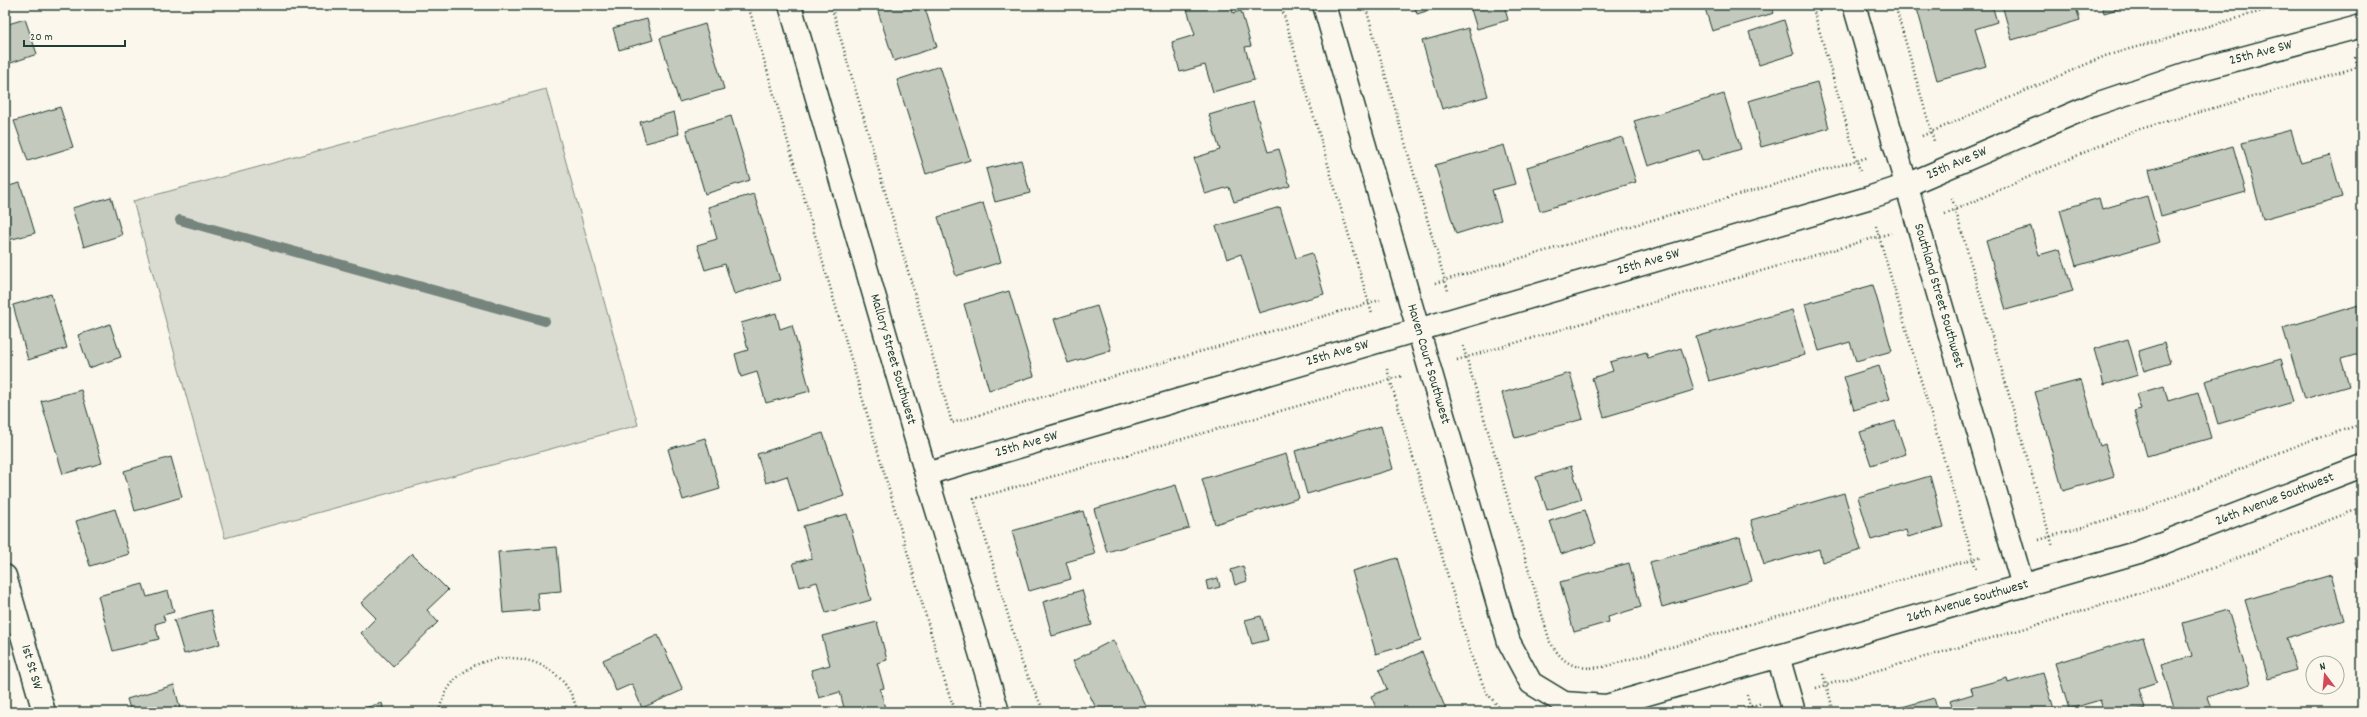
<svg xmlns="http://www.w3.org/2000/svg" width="2367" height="717" font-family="Dekko,sans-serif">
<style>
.green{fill:#dbdcd1;stroke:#7d8c82}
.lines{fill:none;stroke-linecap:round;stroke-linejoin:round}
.stream{stroke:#74847b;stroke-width:10}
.building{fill:#c4c9be;stroke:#1f3d34}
.street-casing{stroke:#1f3d34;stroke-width:25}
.path{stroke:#1f3d34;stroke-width:2.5;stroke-dasharray:1 3;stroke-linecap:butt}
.street{stroke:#fbf7ec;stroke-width:22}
.labels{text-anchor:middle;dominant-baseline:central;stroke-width:4;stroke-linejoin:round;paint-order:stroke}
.street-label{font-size:14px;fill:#1f3d34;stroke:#fbf7ec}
</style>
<rect width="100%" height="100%" fill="#fbf7ec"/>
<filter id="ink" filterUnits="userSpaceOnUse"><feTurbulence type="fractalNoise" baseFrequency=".025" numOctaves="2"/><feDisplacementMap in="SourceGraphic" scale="8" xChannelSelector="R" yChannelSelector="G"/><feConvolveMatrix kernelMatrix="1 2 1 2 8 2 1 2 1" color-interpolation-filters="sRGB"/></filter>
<g filter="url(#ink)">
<!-- green -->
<polygon class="green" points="546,89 638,425 225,538 133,201"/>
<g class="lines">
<!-- stream -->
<polyline class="stream" points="180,220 545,321"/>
</g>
<!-- building -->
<g class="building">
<polygon points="876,5 924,5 937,47 894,61"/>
<polygon points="1231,5 1233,13 1241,11 1251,46 1245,47 1254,80 1213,92 1205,65 1180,72 1172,42 1195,35 1186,6"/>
<polygon points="1414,5 1446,5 1417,14"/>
<polygon points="1474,5 1504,5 1508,20 1477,29 1470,6"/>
<polygon points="1704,5 1771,5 1774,13 1712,31"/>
<polygon points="1916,5 1992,5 1997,22 1975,29 1986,66 1937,80"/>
<polygon points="2002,5 2075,5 2080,20 2012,40"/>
<polygon points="2102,5 2131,5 2104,13"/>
<polygon points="25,19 37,54 5,65 5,25"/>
<polygon points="647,19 653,40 619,50 613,28"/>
<polygon points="1784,20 1794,54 1759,65 1749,32"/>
<polygon points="705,24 724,89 679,102 660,38"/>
<polygon points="1468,28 1488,96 1442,109 1422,41"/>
<polygon points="940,66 970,160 926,174 897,80"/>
<polygon points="1817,82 1829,128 1761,147 1748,101"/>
<polygon points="1724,94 1741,149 1702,161 1699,150 1648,166 1634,121"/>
<polygon points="1253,102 1268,152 1279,149 1290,186 1234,202 1229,187 1205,194 1194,158 1220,150 1209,115"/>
<polygon points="60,107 73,147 28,161 14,121"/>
<polygon points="674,112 679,134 646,143 640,122"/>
<polygon points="731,116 750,180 705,194 686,130"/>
<polygon points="2291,130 2301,163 2330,155 2342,197 2263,219 2242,143"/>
<polygon points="1622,137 1636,182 1540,211 1527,167"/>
<polygon points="1504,145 1515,184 1492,190 1501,220 1456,234 1435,165"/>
<polygon points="2233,146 2246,192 2161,216 2149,170"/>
<polygon points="1021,160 1030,193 995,202 986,169"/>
<polygon points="20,183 35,233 5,241 5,187"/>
<polygon points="754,194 780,280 734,294 725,264 705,270 697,245 717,239 708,207"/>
<polygon points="2147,196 2160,242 2076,266 2060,210 2099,198 2102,209"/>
<polygon points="111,197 122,235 84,247 72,208"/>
<polygon points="983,203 1001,262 956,276 938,217"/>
<polygon points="1280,207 1296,258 1312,253 1324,294 1259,313 1241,254 1227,259 1216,226"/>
<polygon points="2031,227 2039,255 2060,249 2073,291 2006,310 1986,241"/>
<polygon points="1873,285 1892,351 1856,361 1850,342 1819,351 1805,304"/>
<polygon points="1009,291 1034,376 989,390 964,304"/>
<polygon points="51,294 67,348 28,360 13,305"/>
<polygon points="2362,304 2362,353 2341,359 2349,386 2304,399 2283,328"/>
<polygon points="1097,306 1111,350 1068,363 1054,319"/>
<polygon points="1792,310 1805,355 1709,381 1696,337"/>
<polygon points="776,313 780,329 792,325 810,391 766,403 757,372 741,377 735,354 748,350 741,323"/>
<polygon points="110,324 121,357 89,368 78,335"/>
<polygon points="2128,339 2138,375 2104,385 2094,349"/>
<polygon points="2164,343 2170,363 2144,371 2138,351"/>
<polygon points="1681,348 1694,390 1604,417 1592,378 1613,371 1610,362 1646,352 1648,358"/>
<polygon points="2281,359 2293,402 2218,424 2205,381"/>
<polygon points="1879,366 1890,399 1854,410 1844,377"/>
<polygon points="1570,373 1583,419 1515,438 1502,393"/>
<polygon points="2081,380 2100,446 2105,444 2114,476 2063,491 2035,392"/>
<polygon points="2164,386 2168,401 2198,392 2211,438 2147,456 2134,411 2141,409 2136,394"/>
<polygon points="81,390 102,463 63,474 41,401"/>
<polygon points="1895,421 1906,454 1871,465 1860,432"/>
<polygon points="1381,426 1393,469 1307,494 1295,451"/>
<polygon points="823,433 844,496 798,511 787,476 766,483 757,454"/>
<polygon points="705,438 720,489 683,500 668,449"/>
<polygon points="1286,454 1299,498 1215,524 1202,479"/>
<polygon points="171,457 182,497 135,511 124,471"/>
<polygon points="1571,466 1582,499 1547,510 1536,477"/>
<polygon points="1930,476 1944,527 1908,537 1906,530 1871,540 1858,497"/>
<polygon points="1176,485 1189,528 1107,552 1094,509"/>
<polygon points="1844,493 1861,550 1822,562 1819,549 1764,565 1751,520"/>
<polygon points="115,509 129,554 90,566 76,521"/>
<polygon points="1585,510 1596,543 1561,554 1550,521"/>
<polygon points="1083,511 1095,554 1066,562 1071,579 1029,591 1012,531"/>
<polygon points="847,514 871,600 826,613 817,582 800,587 793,563 812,558 803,526"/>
<polygon points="1740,537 1752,581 1662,607 1650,562"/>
<polygon points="557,547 561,591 537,593 539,610 503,613 498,552"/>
<polygon points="412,554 448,590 427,610 438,622 393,666 361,633 376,618 361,603"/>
<polygon points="2362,556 2362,586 2354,558"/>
<polygon points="1397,558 1421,641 1376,654 1352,571"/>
<polygon points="1629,563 1641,607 1608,617 1609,622 1574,632 1560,582"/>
<polygon points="1243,566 1247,581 1235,585 1231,570"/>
<polygon points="2331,575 2344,620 2286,638 2296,670 2268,678 2245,600"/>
<polygon points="1218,578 1220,587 1208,590 1206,581"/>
<polygon points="143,584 147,597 168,591 174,612 163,615 165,621 155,624 159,639 113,651 98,596"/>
<polygon points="1082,590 1092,625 1052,636 1043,602"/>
<polygon points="211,610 220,644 184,654 174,620"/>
<polygon points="2228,610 2250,684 2207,697 2212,711 2179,712 2178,707 2174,708 2161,665 2192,656 2183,623"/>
<polygon points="1261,616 1268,640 1252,644 1245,620"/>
<polygon points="877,622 887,660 877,663 884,688 880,689 886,712 845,712 840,692 819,698 811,670 830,665 822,636"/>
<polygon points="658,635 683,690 642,708 632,684 616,691 603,660"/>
<polygon points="2143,637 2157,682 2139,688 2145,708 2133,712 2104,712 2100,700 2069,709 2055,663"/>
<polygon points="1113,640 1149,712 1098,712 1073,661"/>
<polygon points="1422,652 1447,712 1378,712 1371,696 1387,689 1379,670"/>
<polygon points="2043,673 2055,712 1954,712 1950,701 1973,694 1971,688 2007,678 2008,683"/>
<polygon points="174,685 181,712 131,712 127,699"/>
<polygon points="1934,698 1938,712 1888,712 1888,711"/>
<polygon points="382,703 384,712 350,712"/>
</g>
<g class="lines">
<!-- street casing -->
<g class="street-casing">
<g id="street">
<path id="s1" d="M790 5 926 474 998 712"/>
<path id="s2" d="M1324 5 1509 642 1531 683 1564 703 1606 706 2139 552 2362 466"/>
<path id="s3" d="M1854 5 2023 586"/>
<path id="s4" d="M926 474 1868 198 1907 185 2093 105 2194 71 2362 26"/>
<path id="s5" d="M5 576 44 712"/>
<polyline points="1778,656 1794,712"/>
</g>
</g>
<!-- path -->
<g class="path">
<polyline points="748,5 948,692 956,712"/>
<polyline points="831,5 952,423 1380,300"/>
<polyline points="1281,5 1372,314"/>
<polyline points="1365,5 1448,291"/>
<polyline points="1812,5 1860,171"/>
<polyline points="1895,5 1934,141"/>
<polyline points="2355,57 2362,82"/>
<polyline points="1922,136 2105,56 2283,5"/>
<polyline points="1952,198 2053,547"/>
<polyline points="1945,214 2133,131 2358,67"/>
<polyline points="1876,226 1976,569"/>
<polyline points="1435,283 1869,157"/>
<path d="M1463 346 1550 642C1564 665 1575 670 1603 667L1983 556"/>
<polyline points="1457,360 1891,233"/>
<polyline points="1387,369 1472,658 1486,692 1503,712"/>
<polyline points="2039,540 2152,506 2303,443 2362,424"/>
<polyline points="1823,674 1834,712"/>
<path d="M1816 688C1940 652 2066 619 2188 577 2247 557 2303 528 2362 508"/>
<polyline points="1747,695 1752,712"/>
<path d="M439 712C453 640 564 640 577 712"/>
<polyline points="1044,712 1022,663 974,499 1402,376"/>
<polyline points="1732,712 1762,703"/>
</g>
<!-- street -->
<use href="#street" class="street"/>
</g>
</g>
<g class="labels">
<!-- street labels -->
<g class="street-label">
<text stroke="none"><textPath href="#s4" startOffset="1401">25th Ave SW</textPath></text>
<text stroke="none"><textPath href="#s4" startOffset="1077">25th Ave SW</textPath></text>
<text stroke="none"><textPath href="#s4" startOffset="753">25th Ave SW</textPath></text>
<text stroke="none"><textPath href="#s3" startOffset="303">Southland Street Southwest</textPath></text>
<text stroke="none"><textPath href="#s4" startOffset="429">25th Ave SW</textPath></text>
<text stroke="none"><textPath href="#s1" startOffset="369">Mallory Street Southwest</textPath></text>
<text stroke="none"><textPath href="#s2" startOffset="374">Haven Court Southwest</textPath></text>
<text stroke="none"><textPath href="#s4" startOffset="105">25th Ave SW</textPath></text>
<text stroke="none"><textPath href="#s2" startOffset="1491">26th Avenue Southwest</textPath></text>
<text stroke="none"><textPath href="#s2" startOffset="1167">26th Avenue Southwest</textPath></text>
<text stroke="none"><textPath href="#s5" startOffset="95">1st St SW</textPath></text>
</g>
</g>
<!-- margin -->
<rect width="2367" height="717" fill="none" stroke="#fbf7ec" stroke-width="20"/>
<rect x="10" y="10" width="2347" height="697" fill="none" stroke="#1f3d34" stroke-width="1.5" filter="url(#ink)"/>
<!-- north arrow -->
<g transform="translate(2325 675) rotate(344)"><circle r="19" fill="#fbf7ec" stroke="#a3ada2"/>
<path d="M0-3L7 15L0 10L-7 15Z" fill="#d1495b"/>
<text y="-6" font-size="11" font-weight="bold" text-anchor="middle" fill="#1f3d34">N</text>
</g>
<!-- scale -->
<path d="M24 40v6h101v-6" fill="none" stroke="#1f3d34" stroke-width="2"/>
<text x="30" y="40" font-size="12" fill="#1f3d34" stroke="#fbf7ec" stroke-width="3" paint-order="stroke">20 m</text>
</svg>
